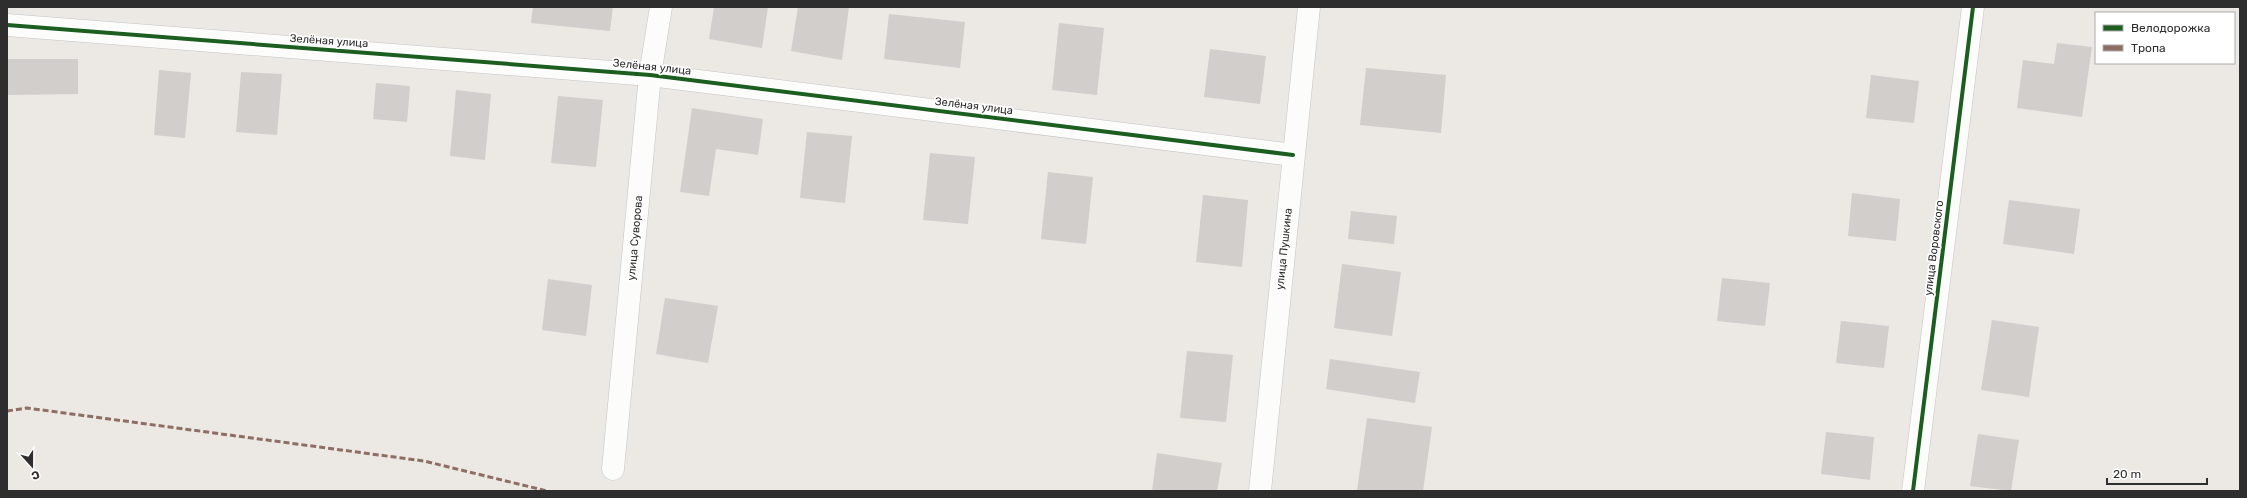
<svg xmlns="http://www.w3.org/2000/svg" width="2247" height="498" font-family="Rubik,sans-serif">
<style>
.building{fill:#d1cecb}
.lines{fill:none;stroke-linecap:round;stroke-linejoin:round}
.minor-casing{stroke:#c5c4c5;stroke-width:23}
.minor{stroke:#fcfcfb;stroke-width:22}
.quiet{stroke:#8d6e63;stroke-width:3;stroke-dasharray:6 3;stroke-linecap:butt}
.cycleway-casing{stroke:#fff;stroke-width:6}
.cycleway{stroke:#1b5e20;stroke-width:4}
.labels{text-anchor:middle;dominant-baseline:central;stroke-width:3.5;stroke-linejoin:round;paint-order:stroke}
.street-label{font-size:11px;fill:#2e2e2e;stroke:#fff}
</style>
<rect width="100%" height="100%" fill="#ece8e4"/>
<!-- building -->
<g class="building">
<polygon points="533,7 613,7 610,31 531,23"/>
<polygon points="714,7 768,7 762,48 709,39"/>
<polygon points="798,7 849,7 842,60 791,51"/>
<polygon points="889,14 965,22 960,68 884,59"/>
<polygon points="1059,23 1104,28 1097,95 1052,90"/>
<polygon points="2057,43 2092,47 2082,117 2017,108 2023,60 2054,64"/>
<polygon points="1210,49 1266,56 1260,104 1204,97"/>
<polygon points="7,59 78,59 78,94 7,95"/>
<polygon points="1366,68 1446,75 1441,133 1360,125"/>
<polygon points="159,70 191,73 185,138 154,135"/>
<polygon points="241,72 282,74 277,135 236,132"/>
<polygon points="1871,75 1919,81 1914,123 1866,118"/>
<polygon points="376,83 410,86 407,122 373,119"/>
<polygon points="456,90 491,94 485,160 450,156"/>
<polygon points="558,96 603,100 596,167 551,163"/>
<polygon points="692,108 763,119 758,155 716,149 709,196 680,192"/>
<polygon points="807,132 852,136 845,203 800,198"/>
<polygon points="930,153 975,157 968,224 923,220"/>
<polygon points="1048,172 1093,177 1086,244 1041,239"/>
<polygon points="1852,193 1900,199 1896,241 1848,236"/>
<polygon points="1203,195 1248,200 1242,267 1196,262"/>
<polygon points="2009,200 2080,209 2074,254 2003,244"/>
<polygon points="1351,211 1397,216 1394,244 1348,239"/>
<polygon points="1342,264 1401,272 1392,336 1334,328"/>
<polygon points="1722,278 1770,283 1765,326 1717,321"/>
<polygon points="548,279 592,285 586,336 542,330"/>
<polygon points="665,298 718,306 708,363 656,354"/>
<polygon points="1992,320 2039,327 2029,397 1981,390"/>
<polygon points="1841,321 1889,326 1884,368 1836,363"/>
<polygon points="1187,351 1233,355 1226,422 1180,418"/>
<polygon points="1330,359 1420,372 1415,403 1326,389"/>
<polygon points="1367,418 1432,427 1423,491 1357,491"/>
<polygon points="1826,432 1874,437 1870,480 1821,474"/>
<polygon points="1978,434 2019,440 2011,491 1970,486"/>
<polygon points="1157,453 1222,463 1217,491 1152,491"/>
</g>
<g class="lines">
<!-- minor casing -->
<g class="minor-casing">
<g id="minor">
<polyline points="7,25 650,75 1293,155"/>
<polyline points="613,469 650,75 661,7"/>
<polyline points="1260,491 1309,7"/>
<polyline points="1913,491 1973,7"/>
</g>
</g>
<!-- minor -->
<use href="#minor" class="minor"/>
<!-- quiet -->
<polyline class="quiet" points="7,411 27,408 424,461 547,491"/>
<!-- cycleway casing -->
<g class="cycleway-casing">
<g id="cycleway">
<polyline points="7,25 650,75 1293,155"/>
<polyline points="1913,491 1973,7"/>
</g>
</g>
<!-- cycleway -->
<use href="#cycleway" class="cycleway"/>
</g>
<g class="labels">
<!-- street labels -->
<g class="street-label">
<text transform="translate(329 41) rotate(4)">Зелёная улица</text>
<text transform="translate(652 67) rotate(6)">Зелёная улица</text>
<text transform="translate(974 106) rotate(7)">Зелёная улица</text>
<text transform="translate(635 238) rotate(-85)">улица Суворова</text>
<text transform="translate(1934 248) rotate(-83)">улица Воровского</text>
<text transform="translate(1284 249) rotate(-84)">улица Пушкина</text>
</g>
</g>
<!-- border -->
<rect width="2247" height="498" fill="none" stroke="#2e2e2e" stroke-width="16"/>
<!-- legend -->
<rect x="2095" y="12" width="140" height="52" fill="#ffffff" stroke="#ababab"/>
<rect x="2103" y="25" width="20" height="6" fill="#1b5e20" stroke="#ababab"/>
<text x="2131" y="32" font-size="12" fill="#2e2e2e">Велодорожка</text>
<rect x="2103" y="45" width="20" height="6" fill="#8d6e63" stroke="#ababab"/>
<text x="2131" y="52" font-size="12" fill="#2e2e2e">Тропа</text>
<!-- north arrow -->
<g transform="translate(32 466) rotate(159)" stroke="#ffffff" stroke-width="3" paint-order="stroke">
<path d="M0-3L7 15L0 10L-7 15Z" fill="#2e2e2e"/>
<text y="-6" font-size="11" font-weight="bold" text-anchor="middle" fill="#2e2e2e">С</text>
</g>
<!-- scale -->
<path d="M2107 478v6h100v-6" fill="none" stroke="#2e2e2e" stroke-width="2"/>
<text x="2113" y="478" font-size="12" fill="#2e2e2e" stroke="#ffffff" stroke-width="3" paint-order="stroke">20 m</text>
</svg>
